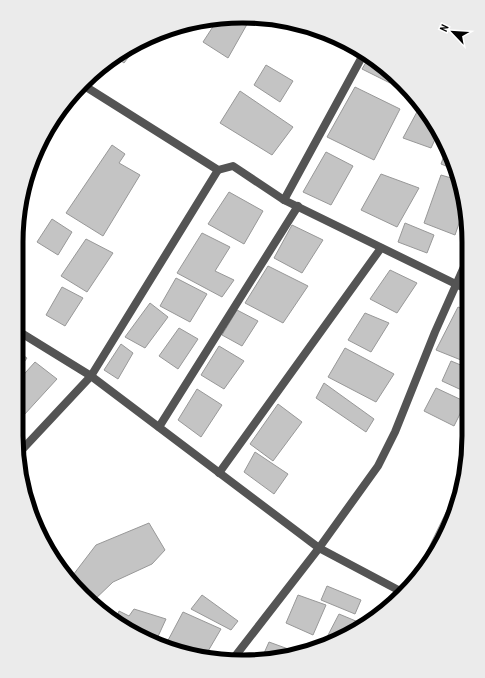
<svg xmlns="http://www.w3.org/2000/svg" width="485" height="678" font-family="'Archivo Narrow',sans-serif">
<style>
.building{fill:#c4c4c4;stroke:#989898}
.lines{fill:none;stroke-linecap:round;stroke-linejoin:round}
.street{stroke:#545454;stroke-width:8}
.rim{fill:none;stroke:#000;stroke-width:5}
</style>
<rect width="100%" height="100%" fill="#fff"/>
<!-- building -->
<g class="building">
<polygon points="248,18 250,19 228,58 203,42 216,22"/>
<polygon points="327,35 343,39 347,43 344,48 326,37"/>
<polygon points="136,47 124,63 117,58"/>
<polygon points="368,59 393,78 390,83 362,69"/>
<polygon points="266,65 293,81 280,102 254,85"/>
<polygon points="355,87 400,109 374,160 327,137"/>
<polygon points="240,91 293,127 272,155 220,123"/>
<polygon points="418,110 425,113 438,133 431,148 403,138"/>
<polygon points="112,145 125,154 119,163 140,175 103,236 66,213"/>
<polygon points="447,148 452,156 456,170 441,164"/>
<polygon points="326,152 353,166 331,205 303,192"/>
<polygon points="381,174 419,188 397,227 361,210"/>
<polygon points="441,175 458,180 465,206 455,235 424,223"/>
<polygon points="229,192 263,211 244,244 208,224"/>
<polygon points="52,219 72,232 58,255 37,242"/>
<polygon points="405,223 434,235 427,253 398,242"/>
<polygon points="292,225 323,240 302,273 274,258"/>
<polygon points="202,233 230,247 215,271 234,280 222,297 177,273"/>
<polygon points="86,239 113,253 87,292 61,276"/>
<polygon points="268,266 308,286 283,323 245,303"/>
<polygon points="390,270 417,283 397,313 370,299"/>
<polygon points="176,278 207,294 190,322 160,306"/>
<polygon points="62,287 83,298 65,326 46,315"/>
<polygon points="150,303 168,317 145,348 125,337"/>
<polygon points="458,307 468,311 468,346 461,360 436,350"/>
<polygon points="237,310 258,321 242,346 222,335"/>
<polygon points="365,313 389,323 371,352 348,340"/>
<polygon points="179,328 198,339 178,369 159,356"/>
<polygon points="121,344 133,353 118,379 104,370"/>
<polygon points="219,346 244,361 224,389 201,375"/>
<polygon points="345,348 394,374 376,402 328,377"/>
<polygon points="18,352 27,358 17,372"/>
<polygon points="451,361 468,368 468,393 442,381"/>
<polygon points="35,362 57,379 24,415 17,408 17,382"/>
<polygon points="324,383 374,419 366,432 316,398"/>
<polygon points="436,388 466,402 454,426 424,411"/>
<polygon points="197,389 222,405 201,437 178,420"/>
<polygon points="278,404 302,422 273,461 250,444"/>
<polygon points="255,452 288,474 274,494 244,472"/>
<polygon points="453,498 455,499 446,535 416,574"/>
<polygon points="149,523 165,550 152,564 113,582 91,603 70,579 96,545"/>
<polygon points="327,586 361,600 355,614 321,600"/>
<polygon points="202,595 238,621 231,630 191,609"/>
<polygon points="298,595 326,605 313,635 286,623"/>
<polygon points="134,609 166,619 155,643 143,639 116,621 119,611 129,616"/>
<polygon points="183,612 221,629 204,658 199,658 165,646"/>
<polygon points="339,614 363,624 333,643 326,639"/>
<polygon points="269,642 291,650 288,656 272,660 261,660"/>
</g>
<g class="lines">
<!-- street -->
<g class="street">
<polyline points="83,85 218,170 233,166 284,200 468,290"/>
<polyline points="284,200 363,55"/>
<polyline points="18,331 91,376 319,548 402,592"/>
<polyline points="159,427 298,206"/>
<polyline points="18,454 91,376 218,170"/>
<polyline points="219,473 381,248"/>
<polyline points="233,659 319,548 378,466 395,432 435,332 467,260"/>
</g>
</g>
<!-- crop -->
<path d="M0 0H485V678H0ZM242 23H243A219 219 0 0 1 462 242V436A219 219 0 0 1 243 655H242A219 219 0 0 1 23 436V242A219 219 0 0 1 242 23Z" fill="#ebebeb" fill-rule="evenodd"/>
<path class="rim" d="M242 23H243A219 219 0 0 1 462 242V436A219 219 0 0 1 243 655H242A219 219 0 0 1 23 436V242A219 219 0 0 1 242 23Z"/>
<!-- north arrow -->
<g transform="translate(453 32) rotate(295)" stroke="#ffffff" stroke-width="3" paint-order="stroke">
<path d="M0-3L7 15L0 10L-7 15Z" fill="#000000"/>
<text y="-6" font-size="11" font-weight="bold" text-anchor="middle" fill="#000000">N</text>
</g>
</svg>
